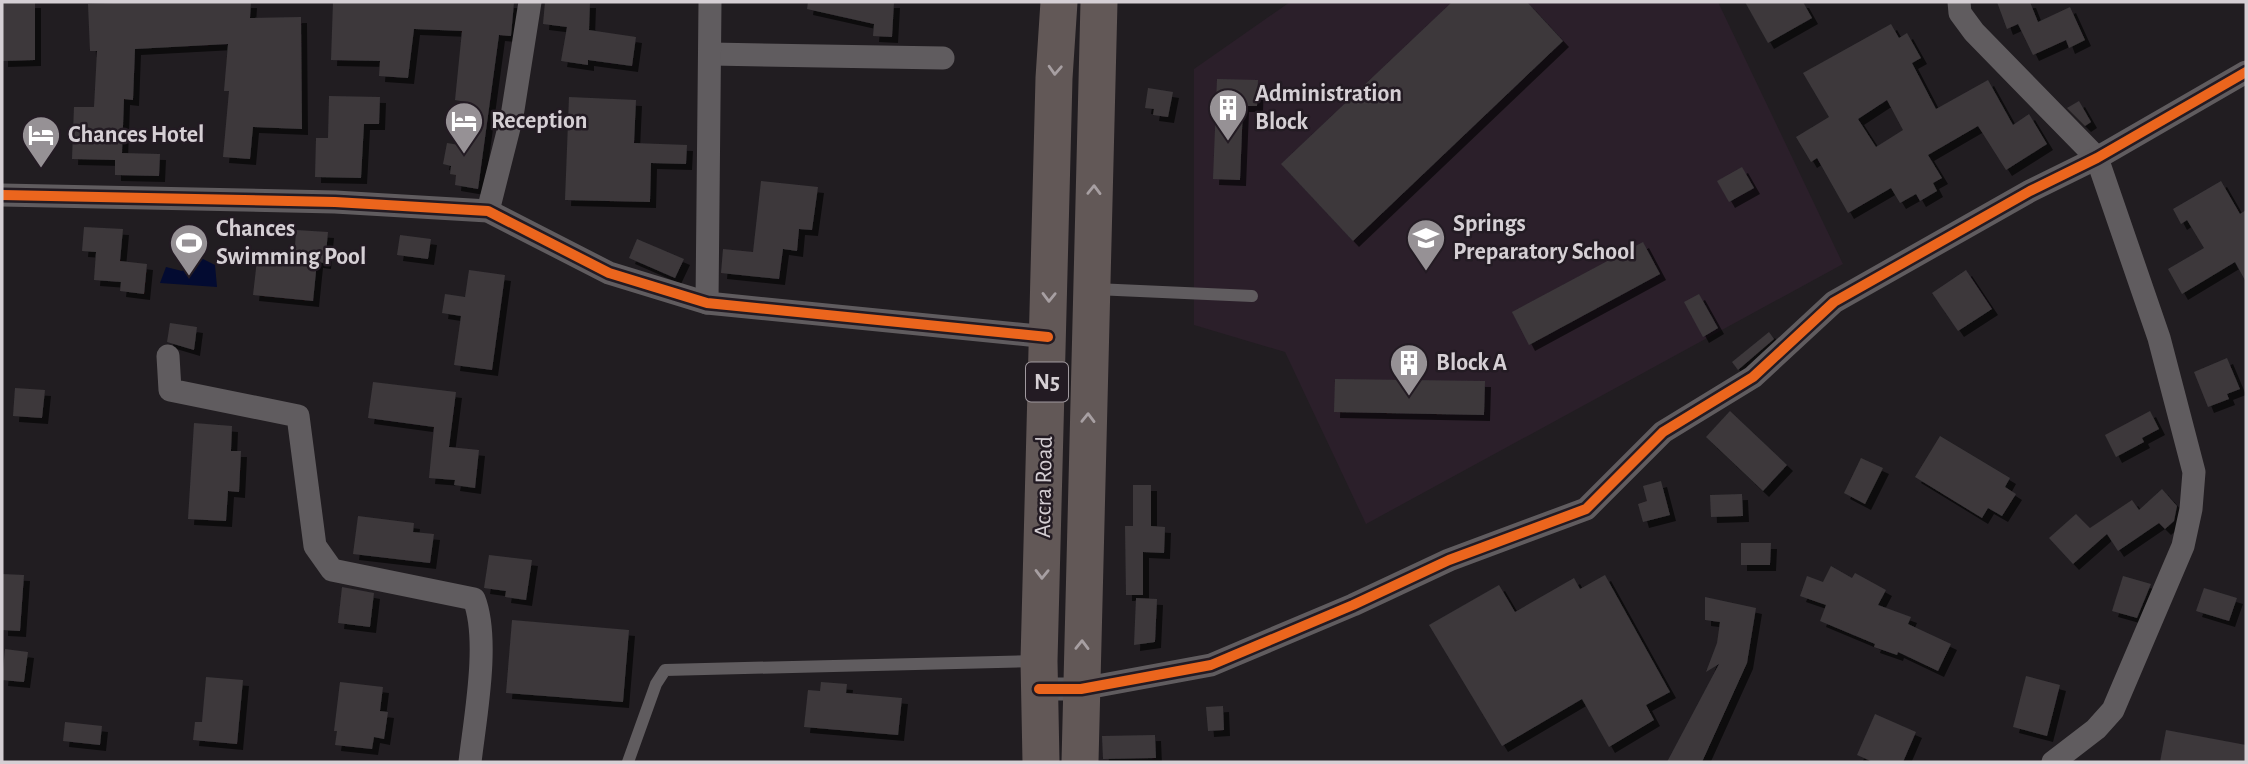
<svg xmlns="http://www.w3.org/2000/svg" width="2248" height="764" font-family="'Alegreya Sans',sans-serif">
<style>
.built{fill:#2b1f2a}
.water{fill:#030b31}
.building{fill:#3c383b;fill-rule:evenodd;filter:url(#shadow)}
.lines{fill:none;stroke-linecap:round;stroke-linejoin:round}
.lane{stroke:#605c5f;stroke-width:12}
.street{stroke:#605c5f;stroke-width:23}
.primary{stroke:#625857;stroke-width:37}
.cycleway-casing{stroke:#231b23;stroke-width:15}
.cycleway{stroke:#eb651d;stroke-width:10}
.oneway{stroke:#a79fa2}
.labels{text-anchor:middle;dominant-baseline:central;stroke-width:5;stroke-linejoin:round;paint-order:stroke}
.shield{fill:#231b23;stroke:#a0999f;stroke-width:2}
.shield-label{font-size:23px;font-weight:bold;fill:#d5cfd4}
.poi-label{font-size:24px;font-weight:bold;fill:#d5cfd4;stroke:#231b23;text-anchor:start}
.street-label{font-size:24px;fill:#d5cfd4;stroke:#231b23}
</style>
<defs>
<filter id="shadow"><feDropShadow dx="6" dy="6" stdDeviation="0" flood-color="#0009"/></filter>
</defs>
<rect width="100%" height="100%" fill="#211d21"/>
<!-- built -->
<polygon class="built" points="1290,2 1718,2 1843,264 1366,524 1285,352 1194,325 1194,69"/>
<!-- water -->
<polygon class="water" points="201,258 215,265 217,287 160,283 166,267 182,271"/>
<!-- building -->
<g class="building">
<polygon points="2,2 35,2 35,60 2,61"/>
<polygon points="137,2 251,2 250,18 301,17 302,129 253,127 250,159 223,157 229,91 224,91 228,44 135,49 133,100 124,99 122,153 160,154 159,176 115,175 115,160 72,159 74,107 94,107 97,51 90,51 88,4"/>
<polygon points="333,2 514,2 511,36 499,35 478,189 455,185 456,175 450,174 451,166 443,164 447,143 459,145 466,102 455,100 462,31 414,29 408,78 379,76 380,61 331,60"/>
<polygon points="545,2 590,2 589,30 636,37 632,66 588,60 588,65 561,61 567,27 543,24"/>
<polygon points="808,2 894,2 892,37 873,36 874,24 807,9"/>
<polygon points="1452,2 1527,2 1563,41 1353,241 1281,164"/>
<polygon points="1745,2 1803,2 1812,18 1768,43"/>
<polygon points="1997,2 2030,2 2038,22 2070,7 2085,40 2069,48 2066,40 2033,55 2018,24 2007,29"/>
<path d="M1891 24 1899 38 1907 33 1921 58 1912 63 1936 109 1988 80 2013 125 2029 114 2047 144 2006 170 1978 126 1928 155 1942 178 1933 183 1937 191 1920 201 1916 194 1900 203 1891 188 1848 213 1817 158 1811 162 1796 137 1829 117 1803 73ZM1887 100 1903 130 1876 147 1858 119Z"/>
<polygon points="1217,79 1258,80 1257,106 1243,106 1240,180 1213,179"/>
<polygon points="1148,88 1173,92 1168,117 1153,115 1154,109 1145,108"/>
<polygon points="329,96 380,97 379,124 364,124 361,178 315,177 316,138 328,138"/>
<polygon points="569,97 636,100 634,143 687,145 686,164 651,163 650,202 565,200"/>
<polygon points="2079,101 2091,122 2085,126 2067,108"/>
<polygon points="1742,167 1754,188 1729,202 1717,181"/>
<polygon points="761,181 818,187 812,230 799,229 797,251 783,249 779,279 721,273 723,249 753,252"/>
<polygon points="2221,181 2240,214 2246,210 2246,282 2235,262 2182,294 2168,269 2204,248 2187,220 2181,224 2173,209"/>
<polygon points="84,227 123,229 120,261 147,264 144,294 120,291 121,282 94,280 96,252 82,251"/>
<polygon points="296,230 328,232 325,263 317,262 313,301 253,295 257,260 294,263"/>
<polygon points="400,235 431,239 428,259 397,255"/>
<polygon points="637,239 684,259 675,278 629,258"/>
<polygon points="1643,242 1660,274 1529,345 1512,312"/>
<polygon points="469,270 505,275 492,370 454,365 461,316 442,313 445,294 465,297"/>
<polygon points="1966,270 1992,309 1958,331 1932,293"/>
<polygon points="1699,294 1718,328 1703,337 1684,302"/>
<polygon points="170,323 197,327 194,350 167,342"/>
<polygon points="1769,332 1774,339 1738,370 1732,362"/>
<polygon points="2227,358 2240,389 2227,394 2229,399 2208,407 2194,372"/>
<polygon points="1335,379 1485,381 1484,415 1334,412"/>
<polygon points="373,382 456,392 449,447 479,450 475,488 454,485 455,480 429,478 434,427 368,418"/>
<polygon points="15,388 45,390 42,418 13,416"/>
<polygon points="1730,411 1787,465 1763,491 1706,437"/>
<polygon points="2150,411 2159,429 2142,438 2144,442 2116,457 2105,435"/>
<polygon points="194,423 232,426 231,451 241,451 239,492 228,491 226,521 188,519"/>
<polygon points="1940,436 2010,478 2005,487 2016,494 2002,516 1988,508 1982,518 1915,477"/>
<polygon points="1861,458 1883,468 1865,504 1844,493"/>
<polygon points="1661,481 1670,515 1643,522 1638,504 1647,501 1643,486"/>
<polygon points="1133,485 1151,485 1151,526 1165,527 1164,553 1143,552 1143,595 1126,595 1125,526 1133,526"/>
<polygon points="2162,489 2177,506 2174,521 2165,529 2159,523 2118,551 2107,534 2073,564 2049,538 2076,514 2090,528 2132,500 2139,510"/>
<polygon points="1742,494 1743,516 1711,517 1710,495"/>
<polygon points="358,516 414,523 413,532 434,534 430,563 353,554"/>
<polygon points="1741,543 1771,543 1770,565 1741,565"/>
<polygon points="489,555 532,560 526,600 505,597 506,591 484,588"/>
<polygon points="1831,566 1852,578 1855,573 1886,590 1878,605 1911,617 1908,624 1951,644 1938,671 1898,652 1897,655 1874,647 1875,644 1820,621 1826,605 1800,596 1807,576 1823,582"/>
<polygon points="2,574 24,575 20,631 2,630"/>
<polygon points="1605,575 1670,692 1646,705 1654,720 1609,747 1582,699 1502,746 1429,625 1499,585 1515,612 1574,578 1580,589"/>
<polygon points="2123,576 2151,584 2137,618 2112,611"/>
<polygon points="342,587 374,593 370,627 338,623"/>
<polygon points="2204,588 2237,598 2229,621 2196,611"/>
<polygon points="1705,597 1756,608 1747,663 1702,762 1667,762 1719,664 1706,672 1717,643 1720,622 1705,620"/>
<polygon points="1136,598 1157,599 1155,642 1134,645"/>
<polygon points="512,620 629,630 623,702 506,693"/>
<polygon points="5,649 28,652 24,682 2,680"/>
<polygon points="2026,676 2060,685 2047,736 2013,727"/>
<polygon points="206,677 243,680 237,744 193,740 195,722 202,722"/>
<polygon points="340,682 383,687 380,711 388,712 384,739 374,737 372,749 335,745 337,731 334,731"/>
<polygon points="821,682 847,684 846,693 902,698 898,735 804,727 808,690 820,691"/>
<polygon points="1223,706 1224,730 1208,731 1206,707"/>
<polygon points="1875,714 1916,732 1903,762 1873,762 1857,755"/>
<polygon points="65,722 102,726 100,745 63,741"/>
<polygon points="2166,730 2246,745 2246,762 2160,762"/>
<polygon points="1155,735 1156,758 1103,759 1102,736"/>
</g>
<g class="lines">
<!-- lane -->
<g class="lane">
<polyline points="1095,289 1252,296"/>
<polyline points="628,762 656,684 665,670 1036,661"/>
</g>
<!-- street -->
<g class="street">
<polyline points="1959,2 1960,13 1974,32 2097,158 2159,338 2194,472 2191,509 2183,546 2113,710 2096,729 2053,762"/>
<polyline points="711,54 943,58"/>
<polyline points="2,195 335,202 488,211 609,273 707,303 1048,337"/>
<polyline points="488,211 512,116 530,2"/>
<polyline points="707,303 710,2"/>
<path d="M168 356 170 390 298 416 315 546 332 570 474 599C490 640 475 718 470 762"/>
<polyline points="1039,689 1081,689 1211,665 1353,605 1449,560 1586,509 1663,432 1753,377 1834,302 2030,191 2097,158 2246,72"/>
</g>
<!-- primary -->
<g class="primary">
<polyline points="1041,762 1039,661 1054,78 1059,2"/>
<polyline points="1080,762 1099,2"/>
</g>
<!-- cycleway casing -->
<g class="cycleway-casing">
<g id="cycleway">
<polyline points="2,195 335,202 488,211 609,273 707,303 1048,337"/>
<polyline points="1039,689 1081,689 1211,665 1353,605 1449,560 1586,509 1663,432 1753,377 1834,302 2030,191 2097,158 2246,72"/>
</g>
</g>
<!-- cycleway -->
<use href="#cycleway" class="cycleway"/>
</g>
<!-- one-way arrows -->
<defs><path id="oneway-chevron" d="M-2-3.5L2.5 0L-2 3.5" fill="none" stroke-width="1.6" stroke-linecap="round" stroke-linejoin="round" transform="scale(1.75)"/></defs>
<g class="oneway">
<use href="#oneway-chevron" transform="translate(1055 70) rotate(93)"/>
<use href="#oneway-chevron" transform="translate(1094 190) rotate(-89)"/>
<use href="#oneway-chevron" transform="translate(1049 297) rotate(91)"/>
<use href="#oneway-chevron" transform="translate(1088 418) rotate(-89)"/>
<use href="#oneway-chevron" transform="translate(1042 574) rotate(91)"/>
<use href="#oneway-chevron" transform="translate(1082 645) rotate(-89)"/>
</g>
<!-- icons -->
<defs>
<g id="building-pin" transform="scale(2.0125)"><path d="M0 17L-7.5 6A9.5 9.5 0 1 1 7.5 6Z" fill="#969195" stroke="#231b23"/><path d="M-4-6H4V6H1V3H-1V6H-4ZM-2.5-4.3h1.7v1.8h-1.7ZM.8-4.3h1.7v1.8H.8ZM-2.5-1h1.7V.8h-1.7ZM.8-1h1.7V.8H.8Z" fill="#fff"/></g>
<g id="hotel-pin" transform="scale(2.0125)"><path d="M0 17L-7.5 6A9.5 9.5 0 1 1 7.5 6Z" fill="#969195" stroke="#231b23"/><path d="M-6-4.5h1.5V1H6V5H4.5V3h-9V5H-6ZM-4 0a1.8 1.8 0 1 1 3.6 0ZM.5 0V-2.5h3Q6-2.5 6 0Z" fill="#fff"/></g>
<g id="school-pin" transform="scale(2.0125)"><path d="M0 17L-7.5 6A9.5 9.5 0 1 1 7.5 6Z" fill="#969195" stroke="#231b23"/><path d="M0-5L7-2L0 1L-7-2ZM-4 1L0 2.5L4 1V4Q0 6-4 4Z" fill="#fff"/></g>
<g id="stadium-pin" transform="scale(2.0125)"><path d="M0 17L-7.5 6A9.5 9.5 0 1 1 7.5 6Z" fill="#969195" stroke="#231b23"/><path d="M0-5a6.5 5 0 1 0 0 10a6.5 5 0 1 0 0-10ZM-3.5-1.8h7v3.6h-7Z" fill="#fff"/></g>
</defs>
<g fill-rule="evenodd">
<use href="#building-pin" x="1228" y="108"/>
<use href="#hotel-pin" x="464" y="121"/>
<use href="#hotel-pin" x="41" y="135"/>
<use href="#school-pin" x="1426" y="238"/>
<use href="#stadium-pin" x="189" y="243"/>
<use href="#building-pin" x="1409" y="363"/>
</g>
<g class="labels">
<!-- shield labels -->
<rect class="shield" x="1026" y="362.5" width="42" height="39" rx="5"/>
<g class="shield-label">
<text x="1047" y="382">N5</text>
</g>
<!-- poi labels -->
<g class="poi-label">
<text x="1255" y="94">Administration<tspan x="1255" dy="28">Block</tspan></text>
<text x="491" y="121">Reception</text>
<text x="68" y="135">Chances Hotel</text>
<text x="1453" y="224">Springs<tspan x="1453" dy="28">Preparatory School</tspan></text>
<text x="216" y="229">Chances<tspan x="216" dy="28">Swimming Pool</tspan></text>
<text x="1436" y="363">Block A</text>
</g>
<!-- street labels -->
<g class="street-label">
<text transform="translate(1044 487) rotate(-89)">Accra Road</text>
</g>
</g>
<!-- border -->
<rect width="2248" height="764" fill="none" stroke="#d5cfd4" stroke-width="7"/>
</svg>
